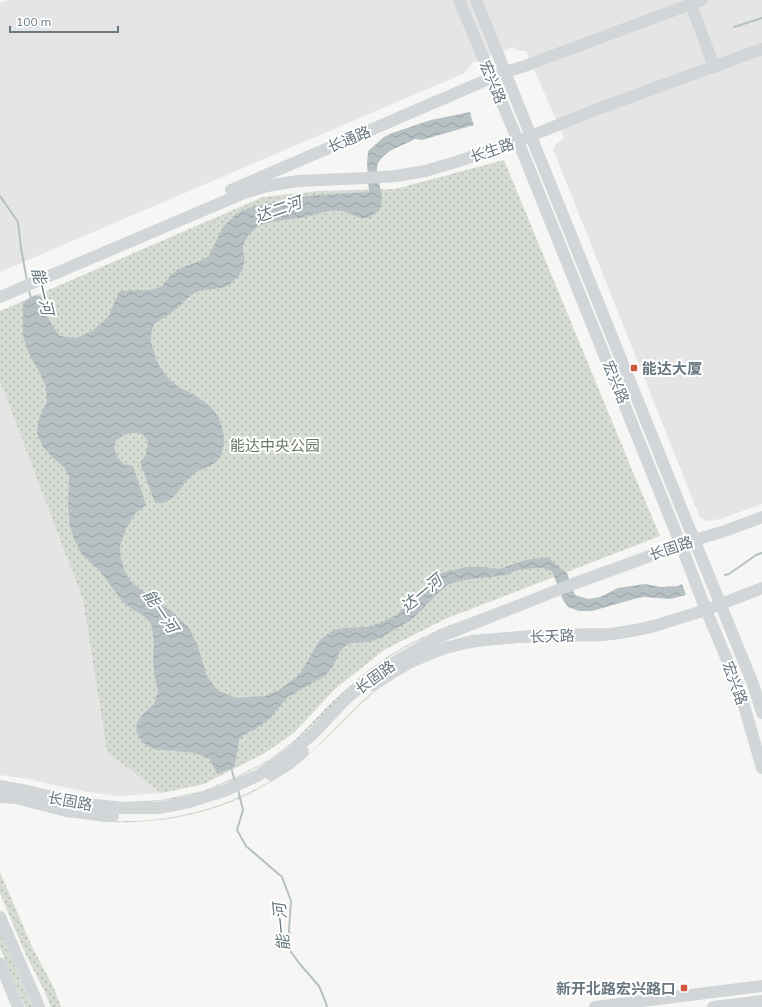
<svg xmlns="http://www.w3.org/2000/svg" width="762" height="1007" font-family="Mulish,'Noto Sans SC',sans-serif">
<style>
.built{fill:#e4e5e4}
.grass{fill:url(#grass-dots)}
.water{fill:url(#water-waves)}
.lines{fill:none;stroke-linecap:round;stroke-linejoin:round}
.stream{stroke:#b7c1c4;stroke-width:2}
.secondary{stroke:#d2d6d9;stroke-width:12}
.poi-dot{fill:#cd593d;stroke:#fff;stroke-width:1.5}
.labels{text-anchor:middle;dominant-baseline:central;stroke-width:4;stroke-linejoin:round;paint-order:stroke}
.street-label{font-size:15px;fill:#697781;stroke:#fff}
.poi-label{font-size:15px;font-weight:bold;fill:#697781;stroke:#fff;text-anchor:start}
.park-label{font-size:15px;fill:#6b7967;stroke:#fff}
.water-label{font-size:16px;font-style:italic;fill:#65777d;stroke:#fff}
</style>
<defs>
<pattern id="grass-dots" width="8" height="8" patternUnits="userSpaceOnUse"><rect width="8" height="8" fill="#d6dbd3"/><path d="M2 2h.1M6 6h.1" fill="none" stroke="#b2b6b1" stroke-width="1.8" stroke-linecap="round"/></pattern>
<pattern id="water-waves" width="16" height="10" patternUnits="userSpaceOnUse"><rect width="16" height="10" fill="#b7c1c4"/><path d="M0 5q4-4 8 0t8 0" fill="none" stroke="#99a2a5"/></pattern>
</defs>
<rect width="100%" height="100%" fill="#f6f6f4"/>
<!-- built -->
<g class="built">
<polygon points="8,0 762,0 762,504 720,519 708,521 700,518 555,154 553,149 557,143 564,138 526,51 519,51 513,47 472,63 465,73 0,272 0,3"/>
<polygon points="0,381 83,600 107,752 161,793 119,796 88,792 58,786 28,779 0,775"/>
</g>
<!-- grass -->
<g class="grass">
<polygon points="504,160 630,465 660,536 445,619 384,650 335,689 295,732 265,753 204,784 161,793 107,752 83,600 0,381 0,311 263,197 318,191 395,189"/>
<polygon points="654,549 654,550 442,630 414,643 394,654 368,672 335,703 314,724 296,741 269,761 236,779 203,792 176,799 160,801 124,804 76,798 28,787 0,781 0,780 28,785 76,797 124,802 160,800 175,797 203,791 236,777 269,760 296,739 333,701 367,671 393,653 413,642 442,628"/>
<path d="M688 621C676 625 664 629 652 633 638 636 619 639 604 641 591 642 576 641 563 642 524 642 484 643 446 654 422 662 390 678 371 695 352 712 335 731 316 748 257 802 187 825 107 822 90 821 73 817 56 813 73 816 90 820 107 821 162 823 210 813 258 788 273 780 288 771 302 760 326 739 347 714 371 693 392 676 420 661 445 653 456 650 467 648 478 645Z"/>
<polygon points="0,872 33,949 53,986 61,1007 51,1007 44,990 25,953 0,893"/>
<polygon points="0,931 32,1007 25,1007 0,948"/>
</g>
<!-- water -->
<path class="water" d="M470 112 472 120 474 125 422 140 415 139C403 146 389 148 380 160 369 173 392 201 376 213 361 224 356 214 341 211 328 209 317 215 304 217 290 220 275 220 261 225 252 229 243 240 243 249 243 251 244 253 244 256 245 266 243 273 234 280 232 282 230 285 227 286 220 290 207 288 199 291 192 293 187 299 182 304 177 309 170 313 165 317 162 319 156 322 154 325 153 327 151 334 151 337 150 342 153 349 155 355 158 366 166 378 176 385 179 388 184 389 187 391 209 403 221 412 224 438 224 445 223 453 219 459 211 469 196 469 188 479 177 491 173 505 155 503L140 462 146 455 148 441 142 434C131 431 126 434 116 440L114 449 118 458 124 464 133 466 146 505 135 514 126 529 120 546 121 559 125 572 133 584 175 614 189 628 197 644 207 676 217 690 236 698 265 696 279 690 299 675 320 640 333 630 344 628 368 627 382 622 396 615 411 603 424 591 434 576 445 572 467 567H484L499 569 526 560 547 557 567 573 575 595 588 599 600 597 618 588 645 584 661 587 678 586 682 584 686 595 670 599 644 597 634 599 592 611H579L568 607 563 600 552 571 543 568H535L518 570 506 575 464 580 449 584 436 595 425 607 410 621 402 625 382 637 370 642 352 643 345 646 339 653 334 665 325 676 293 694 287 698 268 720 254 730 244 734 239 740 235 765 233 768 217 774 210 759 196 753 153 749 142 742 136 731 137 722 144 713 154 704 158 690 155 679 153 662 154 642 151 623 144 616 133 610 123 602 100 571 92 564 81 553 75 541 70 527 68 507 69 476 64 467 53 458 43 447 37 433 39 418 47 402 46 387 40 373 29 354 23 336V304L26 300 35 295 41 297 50 322 60 336 76 338 92 331 109 316 114 303 120 291 152 290 162 286 169 277 178 269 198 262 209 256 223 227 236 214 249 208 265 204 290 201 305 196 369 192 367 163 368 151 384 137 392 133 431 120Z"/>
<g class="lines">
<!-- stream -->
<g class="stream">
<polyline points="734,27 762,18"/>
<polyline points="0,196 18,222 21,248 27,281"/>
<polyline points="29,290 31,299"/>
<polyline points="725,575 729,574 756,555 762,553"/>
<polyline points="231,767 235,782"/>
<polyline points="238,790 243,810 237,830 246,846 282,877 291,901 289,930 291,952 299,963 319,986 326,1003 327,1007"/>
</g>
<!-- secondary -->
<g class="secondary">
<polyline points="459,0 518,141 681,545 706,610 739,688 762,768"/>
<polyline points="476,0 682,510 753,684 762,713"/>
<polyline points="691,4 714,67"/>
<polyline points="231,190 505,72 522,67 702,0"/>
<polyline points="0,297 244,193 267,186 298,181 366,178 396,176 425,171 456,162 518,141 603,107 762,49"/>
<polyline points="373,685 410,662 445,648 472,641 543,635 611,634 636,630 657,625 706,610 762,588"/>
<polyline points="271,775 289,764 303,752"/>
<polyline points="0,786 79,803 119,808 159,808 189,802 224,791 259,775 288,755 313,734 347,698 373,676 386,667 437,638 573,584 694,540 722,532 762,517"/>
<polyline points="0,797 16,798 66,811 113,816"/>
<polyline points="0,917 39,1007"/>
<polyline points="0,963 18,1007"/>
<polyline points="595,1007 762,986"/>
<polyline points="713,1007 762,1001"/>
</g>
</g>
<!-- markers -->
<g class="poi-dot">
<rect x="630" y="364" width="8" height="8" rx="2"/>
<rect x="680" y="984" width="8" height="8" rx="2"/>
</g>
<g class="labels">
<!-- street labels -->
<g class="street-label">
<text transform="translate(493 82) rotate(67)">宏兴路</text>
<text transform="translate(349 139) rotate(-23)">长通路</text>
<text transform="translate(492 150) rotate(-19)">长生路</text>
<text transform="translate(616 382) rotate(68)">宏兴路</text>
<text transform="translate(671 548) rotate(-19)">长固路</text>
<text transform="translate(552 636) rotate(-2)">长天路</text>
<text transform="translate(375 677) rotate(-36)">长固路</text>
<text transform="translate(735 683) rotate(70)">宏兴路</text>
<text transform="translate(70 801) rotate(10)">长固路</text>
</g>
<!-- poi labels -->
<g class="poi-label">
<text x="642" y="368">能达大厦</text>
<text x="676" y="988" text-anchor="end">新开北路宏兴路口</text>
</g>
<!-- park labels -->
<g class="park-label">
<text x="275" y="445">能达中央公园</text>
</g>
<!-- water labels -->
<g class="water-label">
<text transform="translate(278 209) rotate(-19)">达二河</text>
<text transform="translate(43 291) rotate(77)">能一河</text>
<text transform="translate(421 593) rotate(-40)">达一河</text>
<text transform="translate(161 611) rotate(56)">能一河</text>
<text transform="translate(281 927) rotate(-96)">能一河</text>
</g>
</g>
<!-- scale -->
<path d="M10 26v6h108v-6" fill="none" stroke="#697781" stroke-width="2"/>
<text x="16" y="26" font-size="12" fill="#697781" stroke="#ffffff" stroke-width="3" paint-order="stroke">100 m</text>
</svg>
